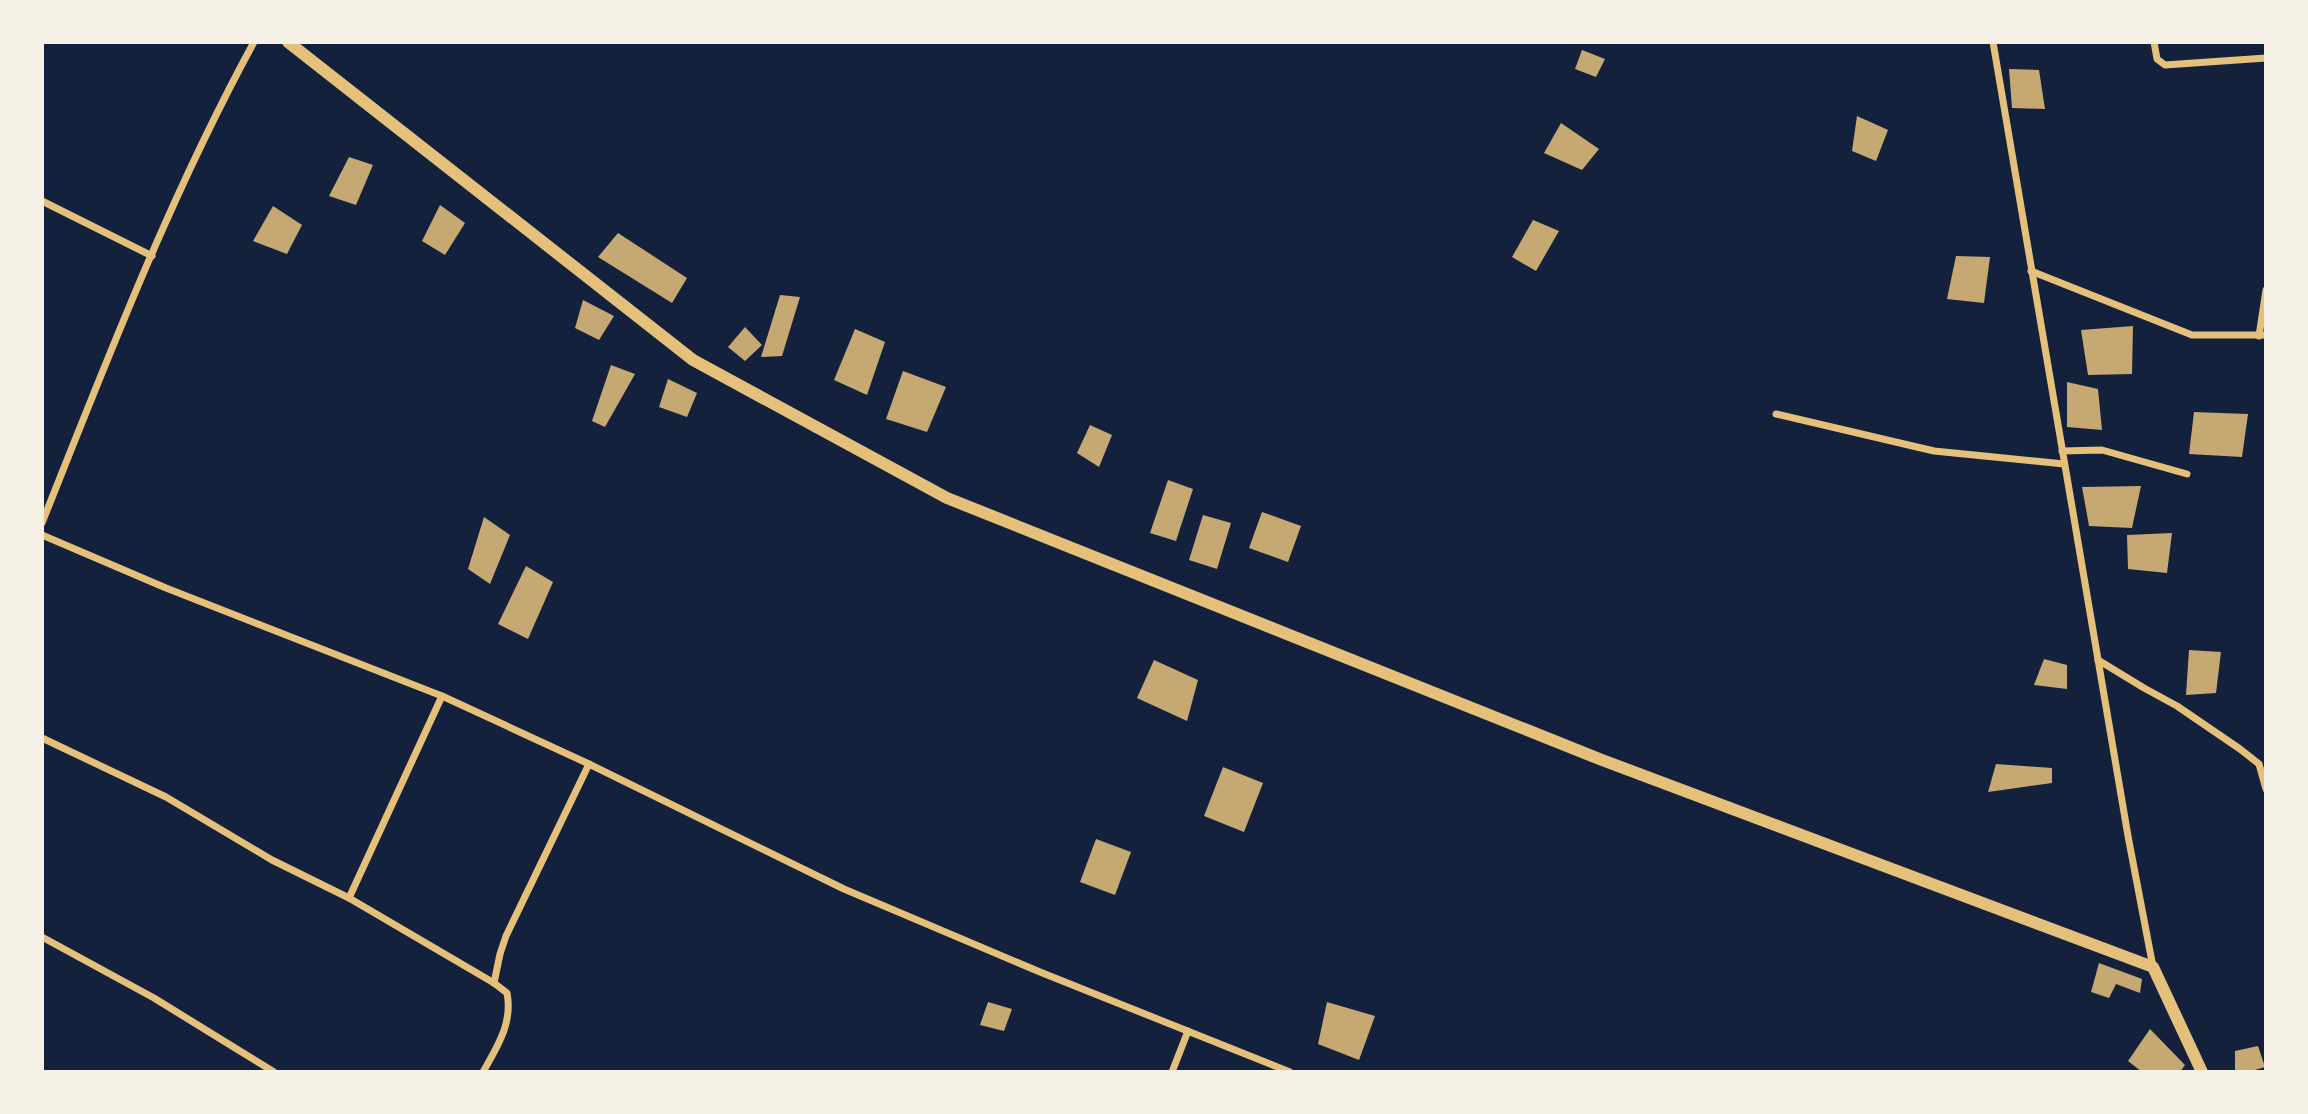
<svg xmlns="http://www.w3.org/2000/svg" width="2308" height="1114" font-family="Mulish,sans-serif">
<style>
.building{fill:#c6a872}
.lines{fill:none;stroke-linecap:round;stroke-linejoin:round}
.minor{stroke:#e5c07b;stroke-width:7}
.tertiary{stroke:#e5c07b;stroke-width:12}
</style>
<rect width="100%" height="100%" fill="#14213d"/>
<!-- building -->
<g class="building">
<polygon points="1582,50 1605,59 1596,77 1575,69"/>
<polygon points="2009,69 2039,70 2045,109 2012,108"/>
<polygon points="1857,116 1888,130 1876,161 1852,151"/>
<polygon points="1561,123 1599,149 1582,170 1544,153"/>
<polygon points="349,157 373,165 356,205 329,196"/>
<polygon points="440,205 465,223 445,255 422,241"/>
<polygon points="273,206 302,225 287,254 253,241"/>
<polygon points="1533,220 1559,231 1536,271 1512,257"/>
<polygon points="618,233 687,278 672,303 598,257"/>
<polygon points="1956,256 1990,257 1984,303 1947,299"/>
<polygon points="780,295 800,297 782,356 761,357"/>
<polygon points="583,300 614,316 599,340 575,328"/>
<polygon points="2133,326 2132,374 2088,375 2081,330"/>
<polygon points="745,327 762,345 745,361 728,347"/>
<polygon points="855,329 885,342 867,395 834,380"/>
<polygon points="611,365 635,374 605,427 592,421"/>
<polygon points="903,371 946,387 927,432 886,419"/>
<polygon points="668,379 697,393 687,417 659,407"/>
<polygon points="2067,382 2098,389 2102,430 2067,427"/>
<polygon points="2194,412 2248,414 2242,457 2189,454"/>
<polygon points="1090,425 1112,435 1099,467 1077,453"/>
<polygon points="1168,480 1193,489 1176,541 1150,533"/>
<polygon points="2141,486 2132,528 2089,526 2082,487"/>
<polygon points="1262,512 1301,526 1288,562 1249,548"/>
<polygon points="1203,515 1231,523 1217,569 1189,560"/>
<polygon points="484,517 510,535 490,584 468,569"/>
<polygon points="2172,533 2167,573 2128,569 2127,535"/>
<polygon points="526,566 553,582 528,639 498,624"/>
<polygon points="2189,650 2221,652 2216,693 2186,695"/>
<polygon points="2044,659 2067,665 2067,689 2034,685"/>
<polygon points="1154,660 1198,680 1187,721 1137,698"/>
<polygon points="1996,764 2052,768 2052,783 1988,792"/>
<polygon points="1223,767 1263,783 1244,832 1204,816"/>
<polygon points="1096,839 1131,852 1115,895 1080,882"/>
<polygon points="2099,963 2142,979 2140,993 2116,984 2109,998 2091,992"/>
<polygon points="988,1002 1012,1009 1004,1031 980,1025"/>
<polygon points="1327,1002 1375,1016 1359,1060 1318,1044"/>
<polygon points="2150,1029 2185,1065 2180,1072 2142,1072 2128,1061"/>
<polygon points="2258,1046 2265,1067 2248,1072 2235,1072 2235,1051"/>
</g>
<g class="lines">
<!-- minor -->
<g class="minor">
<polyline points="1993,42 2128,836 2153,967"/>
<polyline points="2154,42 2157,59 2165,65 2266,58"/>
<polyline points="42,201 152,256"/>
<polyline points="2031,271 2192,335 2266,335"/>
<polyline points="2259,336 2266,290"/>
<polyline points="1776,414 1934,451 2064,464"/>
<polyline points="2062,451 2102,450 2187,474"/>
<path d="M42 523C107 360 170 196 254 42"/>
<polyline points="42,535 166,588 442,696 589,764 844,889 1040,972 1290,1072"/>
<polyline points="2098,660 2144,688 2177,706 2240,749 2259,764 2266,789"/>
<path d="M42 738 166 797 272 860 349 898 494 983 507 993C513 1023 497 1047 483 1072"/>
<polyline points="349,898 442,696"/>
<polyline points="42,937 154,998 274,1072"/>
<polyline points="494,983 500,954 506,936 589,764"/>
<polyline points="1172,1072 1188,1031"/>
</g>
<!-- tertiary -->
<polyline class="tertiary" points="288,42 693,360 947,498 1602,760 2153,967 2202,1072"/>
</g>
<!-- border -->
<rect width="2308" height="1114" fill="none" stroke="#f6f1e7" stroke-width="88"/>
</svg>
